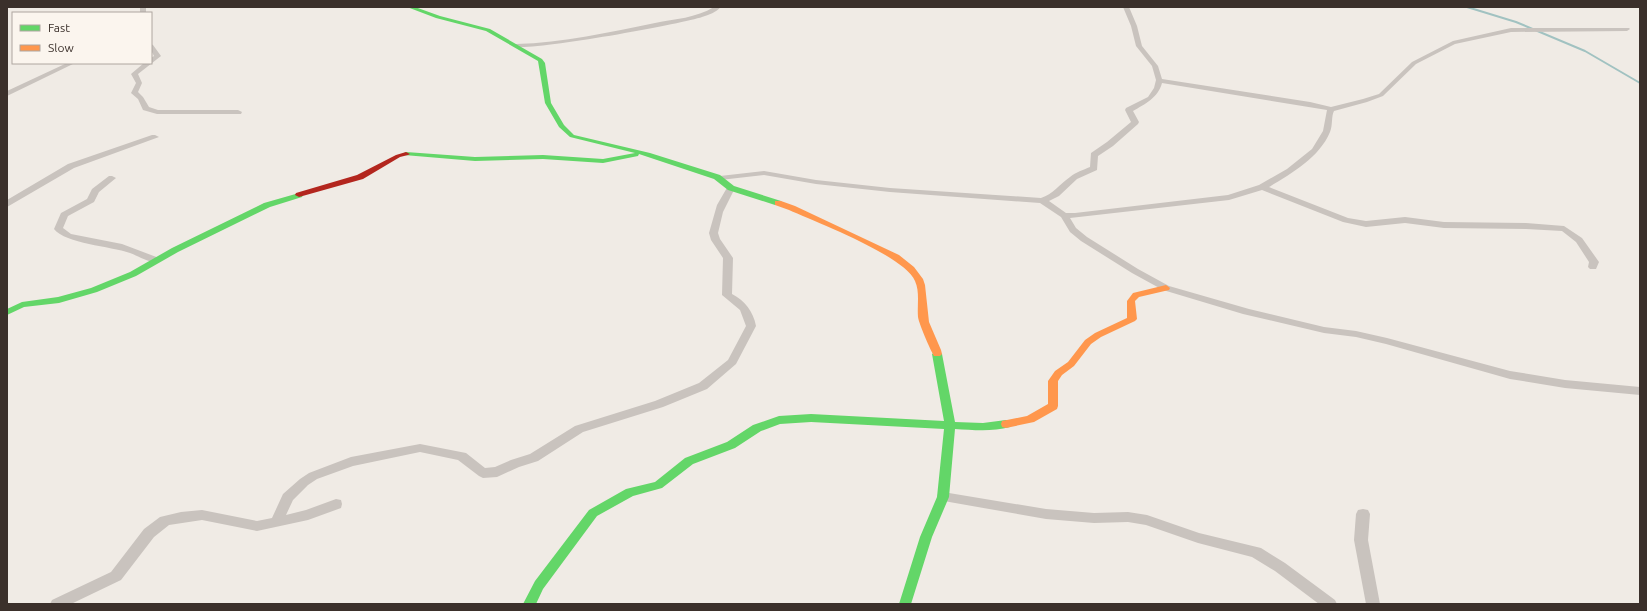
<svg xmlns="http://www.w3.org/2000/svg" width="1647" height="611" font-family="Ubuntu,sans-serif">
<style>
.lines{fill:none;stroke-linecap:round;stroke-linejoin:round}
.stream{stroke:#a1c2c1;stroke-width:2}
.street{fill:#c9c3be;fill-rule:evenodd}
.fast{fill:#63d668;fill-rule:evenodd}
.slow{fill:#ff974d;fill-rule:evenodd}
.jam{fill:#b3261e;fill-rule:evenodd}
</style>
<rect width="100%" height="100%" fill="#f0ebe5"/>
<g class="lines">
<!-- stream -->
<polyline class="stream" points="1467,7 1516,22 1585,51 1640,83"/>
<!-- street -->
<g class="street">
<rect x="140" y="7" width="6" height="6"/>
<path d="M714 7H721C716 12 709 15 702 17 682 24 523 53 513 46L516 44C563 43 610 32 655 23 675 19 696 18 714 7Z"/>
<path d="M1123 7H1129L1137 26 1142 46 1158 66 1162 79 1310 102 1331 107 1363 99 1379 94 1412 62 1453 41 1511 28H1629L1630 29 1627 31 1511 32 1455 44 1416 64 1383 96 1367 102 1334 111C1331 117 1333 125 1330 132 1319 158 1292 173 1269 187L1348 218 1366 221 1405 217 1444 222 1526 223 1564 226 1582 238 1599 262 1596 269H1590L1588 267 1589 262 1576 242 1562 231 1526 229 1444 228 1405 223 1366 227 1343 222 1262 190 1229 200 1070 218 1076 228 1087 237 1138 269 1169 286 1249 309 1324 327 1356 331 1387 338 1510 371 1565 380 1640 387V395L1565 388 1510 379 1386 344 1356 337 1324 333 1243 314 1163 290 1132 273 1081 241 1070 232 1061 217 1040 203 890 192 816 184 764 175 720 180 716 178 720 176 764 171 816 180 890 188 1041 198C1053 194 1059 185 1070 177 1076 172 1083 170 1090 167L1091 153 1107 142 1131 122 1125 110 1126 108 1148 97 1154 88 1156 80 1152 66 1136 46 1131 26ZM1162 83 1327 110 1323 131 1312 149 1287 169 1259 185 1228 195 1075 213H1066L1049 201 1059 196 1077 179 1097 170 1098 156 1113 146 1138 124 1139 122 1133 111C1145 104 1158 98 1162 83Z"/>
<polygon points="151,44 153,45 161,56 138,74 142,83 138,92 143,97 149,107 158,110 238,110 242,112 241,114 157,114 143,110 138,99 131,93 136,83 131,74 144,63 151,63 151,58 154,56 151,50"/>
<polygon points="67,63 75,63 7,96 7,91"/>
<polygon points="152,135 155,135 159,137 74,168 7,207 7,200 68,164"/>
<path d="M109 176H112L116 178 99 192 94 202 68 216 63 228 71 234 122 244 159 258 161 260 159 262C151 264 138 256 130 253 110 246 66 244 54 229L61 213 87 199 92 189Z"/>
<path d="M728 186H731L735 188 723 212 718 233 720 239 733 258 732 294C745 301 753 311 756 326L736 364 707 389 663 407 583 432 538 461 519 467 497 477 483 478 479 476 458 460 420 452 353 466 317 479 308 485 293 500 286 515 306 510 336 499 341 500 342 504 341 508 308 520 257 531 202 520 169 525 154 537 121 580 71 604H50L52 600 111 572 144 529 160 517 181 512 202 510 257 521 272 518 283 494 300 479 309 473 351 457 420 444 466 453 485 468 495 467 511 460 530 454 575 426 655 401 699 383 728 360 746 326 740 310 722 295 723 258 711 240 709 233 717 205Z"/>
<polygon points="943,492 1046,509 1094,513 1128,512 1147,515 1199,533 1261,548 1285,563 1335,600 1337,604 1319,604 1275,571 1252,557 1198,543 1146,525 1128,522 1094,523 1046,519 938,500 937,497 938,494"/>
<polygon points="1363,509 1368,510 1370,514 1368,540 1380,604 1366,604 1354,540 1356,514 1358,510"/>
</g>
<!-- fast -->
<g class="fast">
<polygon points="407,7 415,7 440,16 490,29 542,59 545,63 551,103 564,125 574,135 650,153 720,175 734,186 781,201 782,203 781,205 775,205 728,190 714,179 639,154 638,156 603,163 543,159 475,161 404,155 402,154 406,152 475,157 543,155 603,159 635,153 570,137 559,127 545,103 538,61 486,31 436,18"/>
<polygon points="299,193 303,195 302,197 270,207 178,252 136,276 97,292 59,303 24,307 7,315 7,309 22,302 58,297 91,288 130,272 172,248 264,203"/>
<path d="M937 351 942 354 955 422 983 423 1006 420 1010 421 1011 424 1010 427C992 432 973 430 955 429L949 497 932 537 911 604H899L920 537 937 497 944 429 811 422 780 424 761 431 735 448 693 464 662 488 633 496 597 516 543 589 536 604H523L535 581 589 510 626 489 655 482 685 458 727 442 753 425 779 416 811 414 944 421 932 354Z"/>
</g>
<!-- slow -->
<g class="slow">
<path d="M775 201H781L795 206 899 255 914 267 923 279 925 285 929 322 941 350 942 354 940 356H934C930 349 919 324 918 317 917 305 920 292 915 281 905 256 816 222 789 210L775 205Z"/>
<polygon points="1166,285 1170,288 1169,290 1139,297 1135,301 1137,319 1135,321 1101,337 1091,344 1074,366 1062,375 1058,381 1058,406 1057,409 1034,422 1006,428 1002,427 1001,424 1002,421 1027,416 1048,404 1048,381 1055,371 1068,362 1085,340 1095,333 1127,318 1127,301 1133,293"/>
</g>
<!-- jam -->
<polygon class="jam" points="406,152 410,154 408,155 400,157 363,179 299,197 295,195 296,193 357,175 396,155"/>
</g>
<!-- border -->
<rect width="1647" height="611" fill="none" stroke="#3b302b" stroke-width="16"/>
<!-- legend -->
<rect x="12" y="12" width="140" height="52" fill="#fbf5ee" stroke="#aea6a0"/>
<rect x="20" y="25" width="20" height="6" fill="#63d668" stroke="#aea6a0"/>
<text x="48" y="32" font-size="12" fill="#3b302b">Fast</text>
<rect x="20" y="45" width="20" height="6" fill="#ff974d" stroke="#aea6a0"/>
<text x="48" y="52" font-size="12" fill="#3b302b">Slow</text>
</svg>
